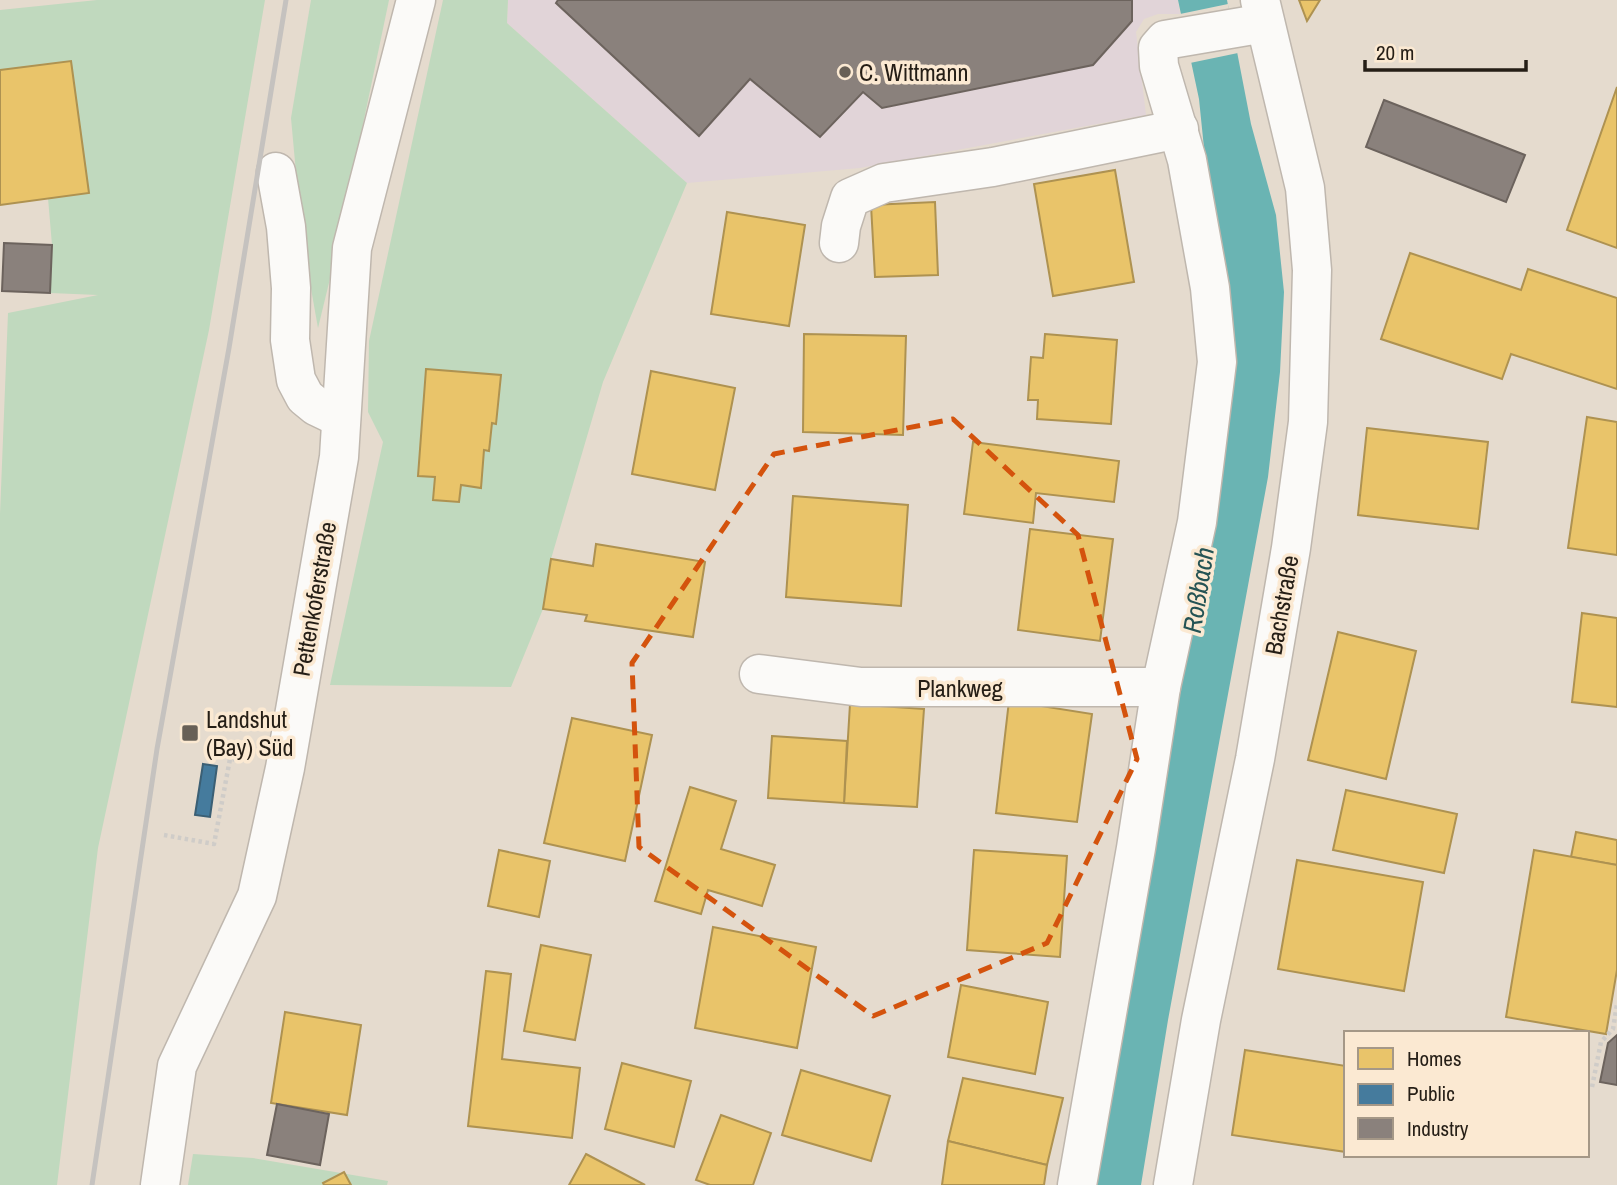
<svg xmlns="http://www.w3.org/2000/svg" width="1617" height="1185" font-family="'Archivo Narrow',sans-serif">
<style>
.industrial{fill:#e1d4d8}
.green{fill:#c0d9be}
.water{fill:#6ab4b3}
.pier{fill:#e5dbce}
.homes{fill:#e9c46a;stroke:#ae9251;stroke-width:2}
.public{fill:#457b9d;stroke:#3b5f74;stroke-width:2}
.industry{fill:#8a817c;stroke:#6c635d;stroke-width:2}
.lines{fill:none;stroke-linecap:round;stroke-linejoin:round}
.minor-casing{stroke:#bfb7ae;stroke-width:41}
.path{stroke:#cfccc8;stroke-width:4.5;stroke-dasharray:3.5 3.5;stroke-linecap:butt}
.minor{stroke:#fbfaf8;stroke-width:38}
.rail{stroke:#c5c2bf;stroke-width:5}
.marked{fill:none;stroke:#d4530d;stroke-width:5;stroke-dasharray:14 9;stroke-linejoin:round}
.poi-dot{fill:#686056;stroke:#fbe9d2;stroke-width:2.5}
.labels{text-anchor:middle;dominant-baseline:central;stroke-width:7;stroke-linejoin:round;paint-order:stroke}
.poi-label{font-size:24px;fill:#251e16;stroke:#fbe9d2;text-anchor:start}
.street-label{font-size:24px;fill:#251e16;stroke:#fbe9d2}
.water-label{font-size:26px;font-style:italic;fill:#245354;stroke:#fbe9d2}
</style>
<rect width="100%" height="100%" fill="#e5dbce"/>
<!-- industrial -->
<polygon class="industrial" points="508,0 1178,0 1180,14 1158,14 1144,19 1136,32 1146,115 860,168 687,183 507,23"/>
<!-- green -->
<g class="green">
<polygon points="97,0 265,0 209,330 98,848 57,1185 0,1185 0,514 8,313 98,295 50,293 52,245 48,198 88,193 71,61 0,70 0,10"/>
<polygon points="311,0 389,0 335,258 318,328 302,238 291,118"/>
<polygon points="443,0 508,0 507,23 687,183 603,382 551,559 543,609 511,687 330,685 383,442 368,412 369,341"/>
<polygon points="193,1154 253,1158 388,1181 387,1185 188,1185"/>
</g>
<!-- water -->
<polygon class="water" points="1178,0 1227,0 1251,124 1276,215 1284,292 1280,372 1268,477 1168,1020 1141,1185 1093,1185 1207,537 1216,215 1204,148 1199,99"/>
<!-- pier -->
<polygon class="pier" points="1228,4 1238,53 1190,63 1180,14"/>
<!-- homes -->
<g class="homes">
<polygon points="1299,0 1320,0 1307,21"/>
<polygon points="71,61 89,193 0,205 0,70"/>
<polygon points="1617,87 1617,248 1567,230"/>
<polygon points="1115,170 1134,282 1053,296 1034,184"/>
<polygon points="935,202 938,275 875,277 871,205"/>
<polygon points="727,212 805,225 789,326 711,314"/>
<polygon points="1410,253 1521,290 1528,269 1617,298 1617,389 1511,354 1502,379 1381,339"/>
<polygon points="804,334 906,336 903,435 803,432"/>
<polygon points="1045,334 1117,340 1111,424 1037,419 1038,400 1028,400 1031,357 1043,358"/>
<polygon points="426,369 501,375 496,424 492,423 489,451 484,450 481,488 461,485 459,502 433,500 435,477 418,476"/>
<polygon points="651,371 735,388 715,490 632,474"/>
<polygon points="1587,417 1617,422 1617,555 1568,548"/>
<polygon points="1367,428 1488,442 1478,529 1358,515"/>
<polygon points="973,442 1119,461 1114,502 1036,493 1033,523 964,514"/>
<polygon points="793,496 908,505 901,606 786,597"/>
<polygon points="1030,529 1113,539 1100,641 1018,630"/>
<polygon points="596,544 705,562 693,637 585,621 587,615 543,609 551,559 593,566"/>
<polygon points="1582,613 1617,618 1617,707 1572,702"/>
<polygon points="1338,632 1416,651 1386,779 1308,760"/>
<polygon points="1009,701 1092,714 1077,822 996,813"/>
<polygon points="850,704 924,709 917,807 844,803"/>
<polygon points="572,718 652,735 625,861 544,843"/>
<polygon points="772,736 847,741 844,803 768,798"/>
<polygon points="690,787 736,801 721,849 775,865 762,906 708,890 701,914 655,901"/>
<polygon points="1346,790 1457,814 1444,873 1333,850"/>
<polygon points="1576,832 1617,840 1617,865 1571,857"/>
<polygon points="499,850 550,861 539,917 488,906"/>
<polygon points="974,850 1067,856 1060,957 967,950"/>
<polygon points="1534,850 1617,865 1617,970 1606,1034 1506,1017"/>
<polygon points="1297,860 1423,882 1404,991 1278,969"/>
<polygon points="713,927 816,947 797,1048 695,1028"/>
<polygon points="541,945 591,955 575,1040 524,1031"/>
<polygon points="486,971 511,974 502,1059 580,1068 572,1138 468,1126"/>
<polygon points="961,985 1048,1002 1035,1074 948,1057"/>
<polygon points="285,1012 361,1025 347,1115 271,1103"/>
<polygon points="1245,1050 1346,1066 1346,1152 1232,1135"/>
<polygon points="622,1063 691,1081 674,1147 605,1129"/>
<polygon points="801,1070 890,1096 871,1161 782,1135"/>
<polygon points="963,1078 1063,1098 1047,1165 948,1141"/>
<polygon points="721,1115 771,1133 753,1185 710,1185 696,1180"/>
<polygon points="948,1141 1047,1165 1044,1185 942,1185"/>
<polygon points="586,1154 645,1185 569,1185"/>
<polygon points="344,1172 351,1185 324,1185 323,1183"/>
</g>
<!-- public -->
<polygon class="public" points="203,764 217,766 210,817 195,815"/>
<!-- industry -->
<g class="industry">
<polygon points="558,0 1132,0 1132,21 1093,65 882,108 863,92 820,137 750,79 699,136 556,3"/>
<polygon points="1384,100 1525,155 1506,202 1366,147"/>
<polygon points="4,243 52,245 50,293 2,291"/>
<polygon points="1617,1035 1617,1085 1600,1082 1608,1043"/>
<polygon points="277,1104 329,1114 320,1165 267,1155"/>
</g>
<g class="lines">
<!-- minor casing -->
<g class="minor-casing">
<g id="minor">
<polyline points="276,172 286,227 291,288 290,340 296,380 305,397 316,406 341,418"/>
<polyline points="839,243 841,226 850,198 884,183 993,167 1179,129"/>
<polyline points="759,674 861,687 1161,687"/>
<polyline points="160,1185 177,1066 257,896 285,768 339,457 352,248 416,0"/>
<polyline points="1077,1185 1136,848 1161,687 1197,522 1217,362 1210,288 1187,160 1159,66 1158,48 1165,40 1265,23"/>
<polyline points="1173,1185 1201,1020 1255,759 1291,548 1308,422 1312,270 1305,188 1260,0"/>
</g>
</g>
<!-- path -->
<g class="path">
<polyline points="164,835 214,844 230,759 239,760"/>
<polyline points="1592,1087 1601,1042 1613,1029 1617,1004"/>
</g>
<!-- minor -->
<use href="#minor" class="minor"/>
<!-- rail -->
<polyline class="rail" points="92,1185 157,749 229,348 286,0"/>
</g>
<!-- marked area -->
<path class="marked" d="M953 419 1078 535 1137 759 1047 943 873 1016 639 847 632 663 774 454Z"/>
<!-- markers -->
<g class="poi-dot">
<circle cx="845" cy="72" r="7"/>
<rect x="181" y="724" width="18" height="18" rx="3.5"/>
</g>
<g class="labels">
<!-- poi labels -->
<g class="poi-label">
<text x="859" y="72">C. Wittmann</text>
<text x="206" y="719">Landshut<tspan x="206" dy="28">(Bay) Süd</tspan></text>
</g>
<!-- street labels -->
<g class="street-label">
<text transform="translate(314 599) rotate(-80)">Pettenkoferstraße</text>
<text transform="translate(1281 605) rotate(-80)">Bachstraße</text>
<text x="960" y="688">Plankweg</text>
</g>
<!-- water labels -->
<g class="water-label">
<text transform="translate(1198 590) rotate(-81)">Roßbach</text>
</g>
</g>
<!-- legend -->
<rect x="1344" y="1031" width="245" height="126" fill="#fbe9d2" stroke="#a59887" stroke-width="2"/>
<rect x="1358" y="1048" width="35" height="21" fill="#e9c46a" stroke="#a59887" stroke-width="2"/>
<text x="1407" y="1066" font-size="21" fill="#251e16">Homes</text>
<rect x="1358" y="1084" width="35" height="21" fill="#457b9d" stroke="#a59887" stroke-width="2"/>
<text x="1407" y="1101" font-size="21" fill="#251e16">Public</text>
<rect x="1358" y="1118" width="35" height="21" fill="#8a817c" stroke="#a59887" stroke-width="2"/>
<text x="1407" y="1136" font-size="21" fill="#251e16">Industry</text>
<!-- scale -->
<path d="M1365 60v10h161v-10" fill="none" stroke="#251e16" stroke-width="3.5"/>
<text x="1376" y="60" font-size="21" fill="#251e16" stroke="#fbe9d2" stroke-width="5" paint-order="stroke">20 m</text>
</svg>
